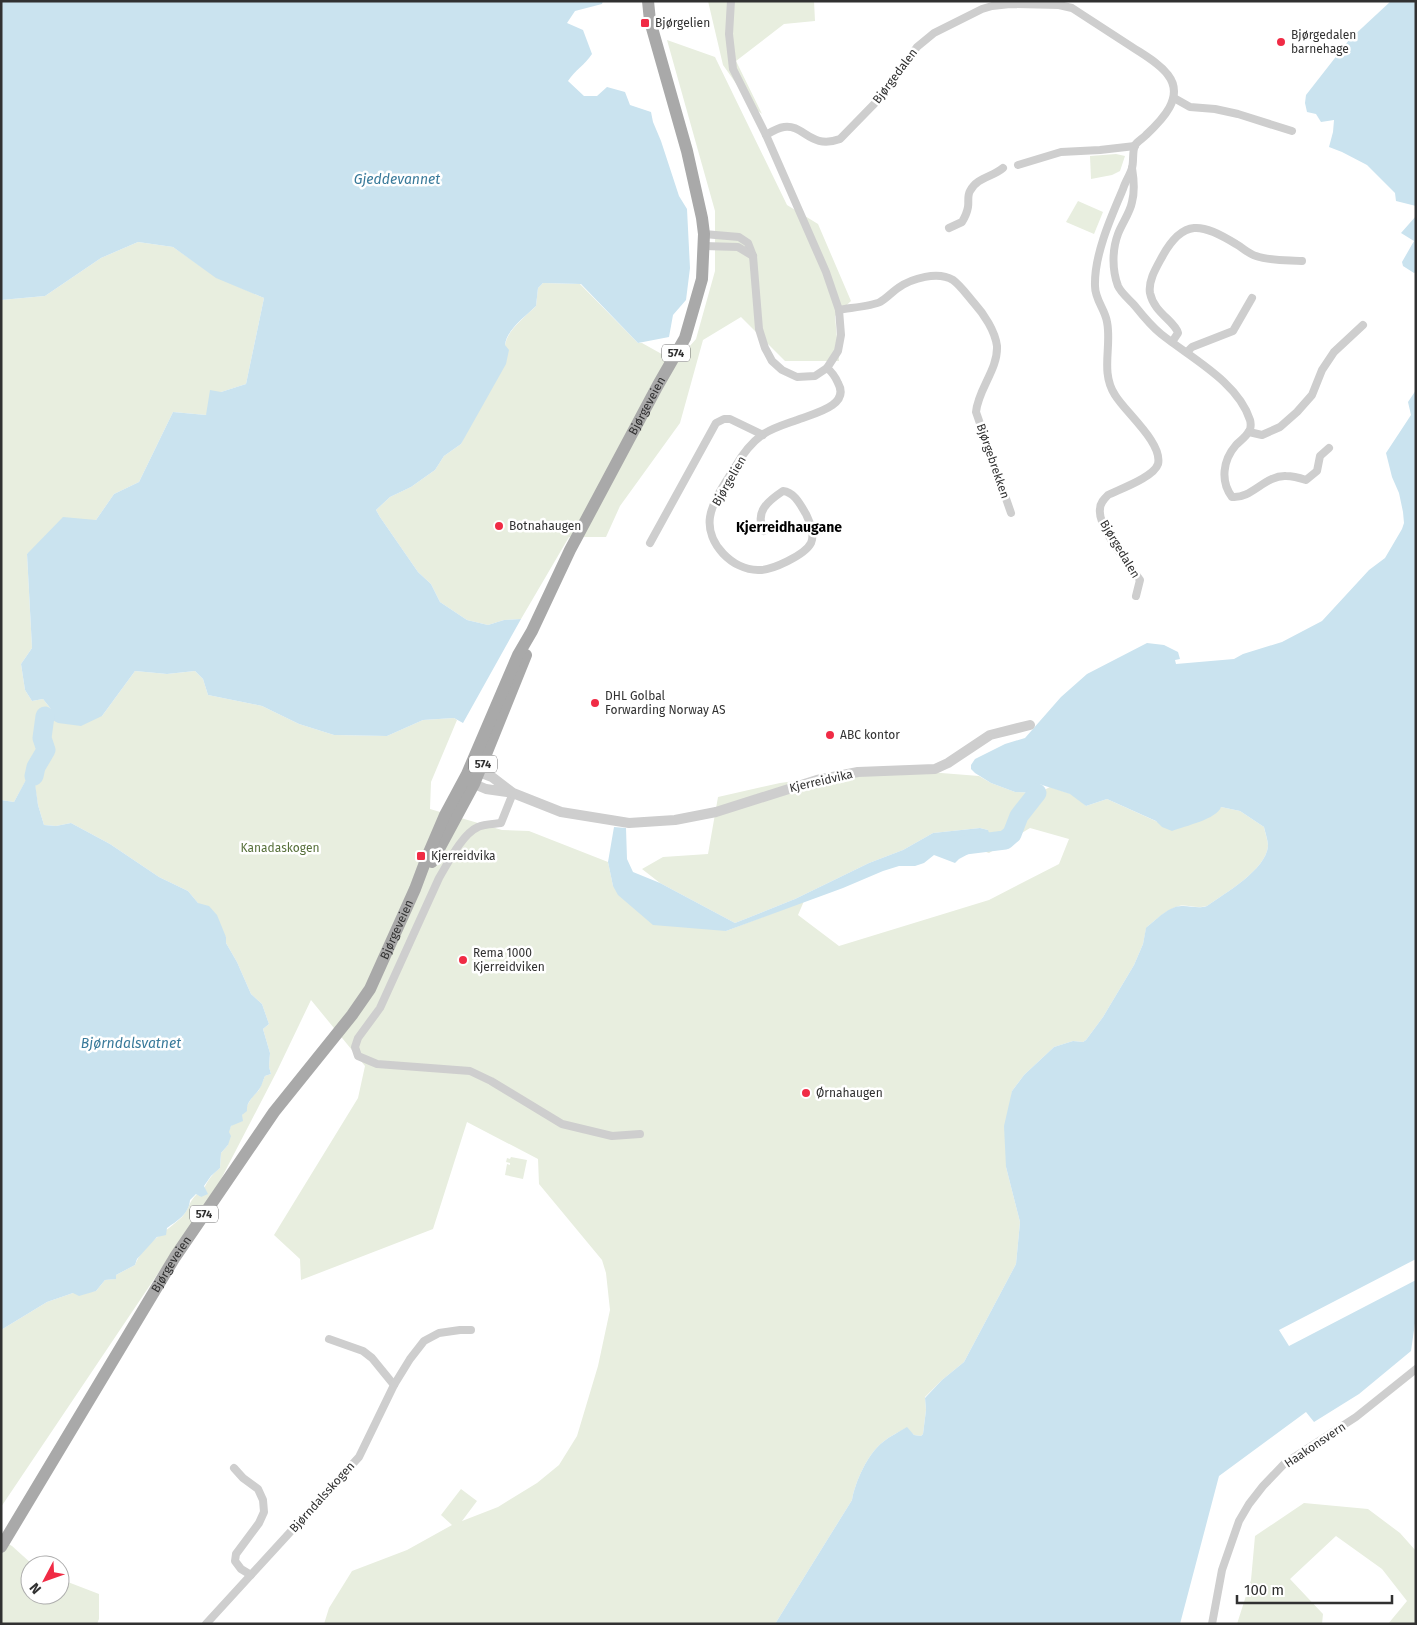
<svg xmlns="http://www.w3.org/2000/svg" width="1417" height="1625" font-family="'Fira Sans',sans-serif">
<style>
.green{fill:#e8eedf}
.water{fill:#cae3ef}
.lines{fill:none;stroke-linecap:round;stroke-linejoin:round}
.river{stroke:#cae3ef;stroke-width:19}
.minor{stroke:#cecece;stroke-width:8}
.tertiary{stroke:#cecece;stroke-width:10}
.primary{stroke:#a9a9a9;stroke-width:12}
.poi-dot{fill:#f02b45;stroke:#fff;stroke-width:2}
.labels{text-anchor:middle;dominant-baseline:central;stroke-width:5;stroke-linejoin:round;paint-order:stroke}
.shield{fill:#fff;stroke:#6f6f6f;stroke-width:1}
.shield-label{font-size:11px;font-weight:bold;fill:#313131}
.poi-label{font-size:12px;fill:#313131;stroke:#fff;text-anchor:start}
.street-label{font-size:12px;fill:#313131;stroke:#fff}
.park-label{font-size:12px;fill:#57703b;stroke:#fff}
.water-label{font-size:14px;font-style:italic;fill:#397a9a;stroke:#fff}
.neighbourhood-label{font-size:14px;font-weight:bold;fill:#000;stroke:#fff}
</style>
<rect width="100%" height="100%" fill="#fff"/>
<!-- green -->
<g class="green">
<polygon points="708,1 814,1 815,21 784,24 736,61 762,114 752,106 723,65"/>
<path d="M667 40 715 57 787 205 818 224 851 301 835 316 839 361H785L741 317 703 340 680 423 620 506 606 537H569L521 619 504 620 488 625 467 620 440 602 431 584 418 572 380 517 376 510 390 497 411 487 435 470 444 456 461 444 505 345C508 329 525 317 536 306L538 288 543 283 580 284 638 343H642L676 362 696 339 715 271V211Z"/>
<polygon points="1116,154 1125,156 1120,171 1112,175 1091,179 1090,156"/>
<polygon points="1078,201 1103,212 1094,234 1066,222"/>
<path d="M138 242 173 247 216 277 264 298 246 384 221 392 206 415 173 412 139 482 114 494 96 520 27 554 32 648 21 664 25 690 32 701 43 699 51 709 46 716H102L135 671 167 674 195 671 203 679 208 695 262 706 299 724 334 735 387 736 423 720 454 718 457 720 431 782 430 809 502 830 529 831 608 862 613 886 726 931 804 901 798 915 839 946 989 900 1059 864 1069 839 1030 828 989 853 977 849 989 843 988 830 980 828 933 833 903 850 869 863 795 899 735 923 660 883 642 869 663 857 708 854 718 797 780 783 845 774 916 771 979 776 991 783 1015 792 1038 793 1050 787 1074 795 1086 806 1107 799 1160 823 1221 807 1240 811 1264 827C1265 833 1268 840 1268 846 1266 870 1225 893 1207 906 1195 909 1187 904 1179 906 1167 909 1157 919 1148 926L1146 929 1143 944 1134 965 1103 1017 1086 1040 1083 1042 1073 1041 1054 1047 1024 1075 1012 1091 1006 1167 1020 1222 1016 1264 964 1362 942 1380 925 1397 926 1410 923 1434 921 1436 914 1435 906 1428C899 1432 890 1436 883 1442 868 1453 855 1482 852 1500L775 1624H324L329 1608 352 1571 407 1550 452 1525 441 1515 461 1489 477 1501 462 1521 498 1507 537 1483 559 1465 577 1436 598 1366 610 1310 606 1273 602 1260 539 1184 538 1159 467 1122 433 1229 301 1280 300 1259 274 1235 358 1098 365 1066 311 1000 277 1071 220 1181 1 1507V1330L47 1302 73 1293 96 1291 105 1280 115 1279 116 1275 135 1265C143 1244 166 1232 182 1217 188 1211 189 1201 197 1194L201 1197C205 1184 210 1176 220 1168L221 1153 228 1145V1132L231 1126 242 1115 252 1097 259 1090 265 1076 271 1074 269 1067 270 1053 263 1029 269 1024 262 1004 251 994 237 962 226 943V937L188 891 159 877 110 844 71 823 56 826 44 825 38 805 34 780 25 782 14 802 1 800V300L45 296 101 258Z"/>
<polygon points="511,1157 527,1160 523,1179 505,1175 507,1164 510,1165 510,1163 506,1162 507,1158 510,1159"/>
<polygon points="1304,1503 1368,1509 1400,1533 1416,1551 1416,1624 1388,1624 1407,1601 1382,1569 1336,1536 1290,1579 1323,1614 1322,1624 1237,1624 1251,1580 1255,1536"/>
<polygon points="1,1540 12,1546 33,1565 30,1565 30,1595 60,1595 60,1579 99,1594 99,1619 97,1624 1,1624"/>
</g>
<!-- water -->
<g class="water">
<path d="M1 1H603L602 4 575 11 567 23 583 30 592 54C585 65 575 70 568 81L584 96H597L607 87 625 92 630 105 651 112 653 122 661 141 679 196 687 209 690 268 686 300 673 315 669 337 638 343 581 284 543 283 538 288 536 306C525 317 507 329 505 345L509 350 506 364 461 444 444 456 435 470 411 487 390 497 376 510 380 517 418 572 431 584 440 602 467 620 488 625 504 620 521 619 463 723 454 718 423 720 387 736 334 735 299 724 262 706 208 695 203 679 195 671 167 674 135 671 102 716 81 726 58 723 45 716 51 709 43 699 32 701 25 690 21 664 32 648 27 554 63 517 96 520 114 494 139 482 173 412 206 415 210 390 221 392 246 384 264 298 216 278 173 247 138 242 101 258 45 296 1 300Z"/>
<polygon points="1391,1 1416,1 1416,206 1396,201 1395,193 1367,165 1342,152 1329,147 1333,132 1334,120 1321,122 1316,114 1307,112 1305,103 1306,95 1349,40"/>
<polygon points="1416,216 1416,272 1414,273 1403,266 1402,262 1414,241 1401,233"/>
<path d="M1416 390V1259L1279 1330 1289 1346 1416 1280V1316L1411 1351 1359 1394 1314 1422 1306 1412 1219 1476 1180 1624H775L852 1500C855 1482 868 1453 883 1442 890 1436 899 1432 907 1427L914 1435 921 1436 923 1434 926 1410 925 1398 942 1380 964 1362 1016 1264 1020 1222 1006 1167 1004 1126 1012 1091 1024 1075 1054 1047 1073 1041 1083 1042 1086 1040 1103 1017 1134 965 1143 944 1146 928 1148 926C1157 919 1170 905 1183 906 1192 906 1198 909 1207 906 1225 893 1266 870 1268 846 1268 840 1265 832 1264 827L1240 811 1221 807C1217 819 1185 826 1172 831L1162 827 1156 821 1107 799 1086 806 1070 794 1039 784 1037 793 1015 792 991 783 975 773 971 769V765L975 759 1005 744 1025 738 1061 697 1087 674 1147 643 1164 645 1178 652 1180 659 1175 660 1176 664 1234 659 1243 654 1282 642 1322 621 1369 570 1385 558 1402 529 1404 523 1403 512 1399 493 1392 477 1386 453 1411 415 1408 402Z"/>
<path d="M28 776H34L38 805 44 825 56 826 71 823 110 844 159 877 188 891 198 903 209 906 217 915 226 937V943L237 962 251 994 262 1004 269 1024 263 1029 270 1053 269 1067 271 1074 265 1076C263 1080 262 1085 260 1088 255 1096 246 1101 247 1111L242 1115 243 1121 231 1126 229 1132 231 1136 228 1145 221 1153 220 1168 211 1176 204 1186 208 1194 201 1197 196 1194 190 1200C189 1214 177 1221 167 1228L166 1235 157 1237 137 1259 135 1265 116 1275V1279L105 1280 96 1291 79 1296 73 1293 47 1302 1 1330V800L14 802Z"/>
<polygon points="614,827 626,828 627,859 633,872 660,883 735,923 795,899 869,863 903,850 933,833 980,828 988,830 990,835 989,843 959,859 955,863 934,855 924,863 915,866 899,866 883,871 843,888 726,931 653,925 618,895 613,886 608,862"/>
</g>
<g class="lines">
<!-- river -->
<g class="river">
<polyline points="34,776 36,767 46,750 42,738 45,716"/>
<polyline points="965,845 1005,840 1012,834 1019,816 1037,793"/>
</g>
<!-- minor -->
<g class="minor">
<polyline points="1174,98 1190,107 1215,109 1238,114 1292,131"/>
<path d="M766 135C771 132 777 128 784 127 804 124 810 150 840 139L880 98 917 47 934 33 982 9 992 6 1010 4 1059 5 1072 8C1092 21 1112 34 1132 47 1144 55 1159 63 1168 75 1185 97 1162 120 1146 135 1143 138 1137 142 1135 145 1132 152 1134 161 1132 168 1130 175 1125 182 1123 189 1111 217 1094 255 1095 286 1095 300 1105 309 1107 322 1112 346 1100 372 1115 395 1125 412 1163 443 1158 464 1154 477 1120 489 1108 495 1104 499 1100 503 1100 509 1097 527 1130 565 1140 580L1136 596"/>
<polyline points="1018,165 1061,152 1100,150 1135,146"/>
<path d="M1132 168C1134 180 1135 191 1132 202 1130 213 1122 223 1118 234 1112 250 1112 270 1118 286 1121 293 1130 300 1135 306 1143 316 1151 326 1161 334 1191 358 1238 382 1250 420 1251 423 1251 429 1249 431 1247 436 1240 441 1236 445 1223 460 1220 481 1232 497 1252 499 1265 475 1286 476 1293 476 1300 478 1306 480L1317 471 1320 456 1329 448"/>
<path d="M949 228 962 222C965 217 967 213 968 207 969 202 967 196 970 191 977 177 993 177 1003 168"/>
<polyline points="704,234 739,237 748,243 753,256 759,329 765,348 772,361 782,370 797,377 815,376 827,368 838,351 841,335 839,310 826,272 766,135 733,69 729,34 731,1"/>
<polyline points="704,246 738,247 753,256"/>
<path d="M839 310C849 308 872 306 880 302 887 298 892 292 898 288 912 278 938 271 953 280 961 286 967 295 974 303 984 314 995 331 997 346 998 370 978 389 976 412L1011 513"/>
<path d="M1172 342 1178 333C1175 321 1154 313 1150 293 1148 281 1156 268 1162 257 1183 218 1202 223 1236 244 1243 248 1249 254 1256 256 1270 261 1287 260 1302 261"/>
<polyline points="1187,352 1192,347 1233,331 1252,298"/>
<polyline points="1249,432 1262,435 1280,427 1297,412 1312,395 1322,370 1334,352 1363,325"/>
<path d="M764 531C754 512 768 501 783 491 794 492 800 504 806 514 810 523 815 533 811 543 805 555 771 571 758 570 733 570 706 544 710 517 713 499 726 482 735 467 742 455 751 443 762 435 772 428 786 424 797 420 812 414 851 406 838 383 835 376 832 372 827 368"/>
<polyline points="650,543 716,423 724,419 730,419 763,435"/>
<path d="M513 793 501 823C494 824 484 824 478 827 462 834 448 863 439 878L380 1008 358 1038 355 1047 358 1056 377 1064 470 1071 491 1081 562 1124 612 1136 640 1134"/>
<polyline points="329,1339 363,1351 372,1358 394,1385"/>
<polyline points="234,1468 243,1478 258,1489 263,1500 264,1512 259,1523 236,1554 235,1561 241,1569 251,1575"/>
<polyline points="206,1624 359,1457 394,1385 410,1359 424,1341 439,1333 460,1330 471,1330"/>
<polyline points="1212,1624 1222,1570 1239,1521 1249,1504 1263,1486 1285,1463 1356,1417 1416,1369"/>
</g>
<!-- tertiary -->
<polyline class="tertiary" points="513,793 486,789 474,784 467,774 479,772 492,777 513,793 561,812 629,823 675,820 716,812 817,780 858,772 935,769 948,763 990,735 1030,725"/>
<!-- primary -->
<g class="primary">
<polyline points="432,862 474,784 526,655"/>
<path id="s1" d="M1 1547 175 1257 274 1112 352 1015 370 989 415 889 427 857 445 815 467 774 518 655 532 631 570 550 658 385 685 338 702 279 704 234 702 218 687 151 650 21 648 1"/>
</g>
</g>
<!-- markers -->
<g class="poi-dot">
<rect x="640" y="18" width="10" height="10" rx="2.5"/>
<circle cx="1281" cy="42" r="5"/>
<circle cx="499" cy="526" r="5"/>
<circle cx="595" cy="703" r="5"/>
<circle cx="830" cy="735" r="5"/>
<rect x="416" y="851" width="10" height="10" rx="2.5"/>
<circle cx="463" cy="960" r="5"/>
<circle cx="806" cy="1093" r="5"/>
</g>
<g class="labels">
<!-- shield labels -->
<g class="shield">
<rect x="662" y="344.5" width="28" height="17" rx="4"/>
<rect x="469" y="755.5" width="28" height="17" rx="4"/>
<rect x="190" y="1205.5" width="28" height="17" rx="4"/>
</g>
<g class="shield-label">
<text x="676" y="353">574</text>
<text x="483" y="764">574</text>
<text x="204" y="1214">574</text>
</g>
<!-- poi labels -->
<g class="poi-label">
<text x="655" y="23">Bjørgelien</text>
<text x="1291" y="35">Bjørgedalen<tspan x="1291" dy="14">barnehage</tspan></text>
<text x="509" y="526">Botnahaugen</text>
<text x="605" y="696">DHL Golbal<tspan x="605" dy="14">Forwarding Norway AS</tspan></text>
<text x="840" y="735">ABC kontor</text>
<text x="431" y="856">Kjerreidvika</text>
<text x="473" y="953">Rema 1000<tspan x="473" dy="14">Kjerreidviken</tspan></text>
<text x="816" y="1093">Ørnahaugen</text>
</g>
<!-- street labels -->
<g class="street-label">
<text transform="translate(895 76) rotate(-53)">Bjørgedalen</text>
<text stroke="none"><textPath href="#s1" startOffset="1316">Bjørgeveien</textPath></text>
<text transform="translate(993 461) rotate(71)">Bjørgebrekken</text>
<text transform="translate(729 481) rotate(-60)">Bjørgelien</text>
<text transform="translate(1120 549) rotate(59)">Bjørgedalen</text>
<text transform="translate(821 781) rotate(-13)">Kjerreidvika</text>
<text stroke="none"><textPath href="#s1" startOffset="735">Bjørgeveien</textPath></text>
<text stroke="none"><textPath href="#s1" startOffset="330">Bjørgeveien</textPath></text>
<text transform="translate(1315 1445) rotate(-34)">Haakonsvern</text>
<text transform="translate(322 1497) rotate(-48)">Bjørndalsskogen</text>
</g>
<!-- park labels -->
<g class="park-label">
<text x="280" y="848">Kanadaskogen</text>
</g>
<!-- water labels -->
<g class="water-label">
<text x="397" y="179">Gjeddevannet</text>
<text x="131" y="1043">Bjørndalsvatnet</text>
</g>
<!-- neighbourhood labels -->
<g class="neighbourhood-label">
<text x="789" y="527">Kjerreidhaugane</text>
</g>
</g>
<!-- border -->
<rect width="1417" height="1625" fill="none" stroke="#313131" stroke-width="5"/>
<!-- north arrow -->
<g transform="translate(45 1580) rotate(229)"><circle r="24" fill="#ffffff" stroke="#adadad"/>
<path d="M0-4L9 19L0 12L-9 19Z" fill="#f02b45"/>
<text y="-8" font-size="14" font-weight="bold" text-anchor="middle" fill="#313131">N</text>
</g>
<!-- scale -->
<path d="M1237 1595v8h155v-8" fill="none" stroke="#313131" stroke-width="2.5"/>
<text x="1244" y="1595" font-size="15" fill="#313131" stroke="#ffffff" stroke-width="4" paint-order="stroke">100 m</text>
</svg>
